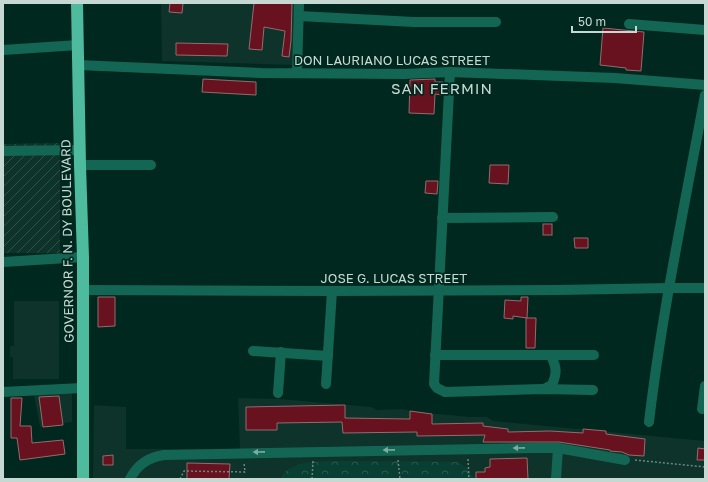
<svg xmlns="http://www.w3.org/2000/svg" width="708" height="482" font-family="'Golos Text',sans-serif">
<style>
.built{fill:#0e332a}
.industrial{fill:url(#industrial-furrows)}
.park{fill:url(#park-crowns)}
.building{fill:#68111f;stroke:#916d6e}
.lines{fill:none;stroke-linecap:round;stroke-linejoin:round}
.path{stroke:#6b877f;stroke-width:1.5;stroke-dasharray:2 2;stroke-linecap:butt}
.minor{stroke:#146654;stroke-width:10}
.highway{stroke:#4eba9e;stroke-width:12}
.oneway{fill:#7eaba0}
.labels{text-anchor:middle;dominant-baseline:central;stroke-width:3.5;stroke-linejoin:round;paint-order:stroke}
.street-label{font-size:13px;fill:#c5d9d2;stroke:#01281f}
.quarter-label{font-size:15px;letter-spacing:1px;fill:#c5d9d2;stroke:#01281f}
</style>
<defs>
<pattern id="industrial-furrows" width="10" height="10" patternUnits="userSpaceOnUse"><rect width="10" height="10" fill="#0e332a"/><path d="M-1 1l2-2M0 10L10 0M9 11l2-2" fill="none" stroke="#305048"/></pattern>
<pattern id="park-crowns" width="20" height="18" patternUnits="userSpaceOnUse"><rect width="20" height="18" fill="#093f33"/><path d="M2 6a3 3 0 1 1 6 0M12 15a3 3 0 1 1 6 0" fill="none" stroke="#2b5a50"/></pattern>
</defs>
<rect width="100%" height="100%" fill="#01281f"/>
<!-- built -->
<g class="built">
<polygon points="161,3 296,3 294,65 162,61"/>
<polygon points="14,301 59,301 59,379 13,379 13,357 10,357 10,346 14,346"/>
<polygon points="72,393 72,422 40,427 34,395"/>
<polygon points="238,398 280,399 371,407 377,410 402,409 416,412 470,417 487,417 493,421 705,441 705,479 93,479 94,405 126,407 126,449 240,449"/>
</g>
<!-- industrial -->
<polygon class="industrial" points="60,143 60,253 3,253 3,144"/>
<!-- park -->
<path class="park" d="M338 461 457 462C466 466 470 470 474 479H280C291 459 318 462 338 461Z"/>
<!-- building -->
<g class="building">
<polygon points="170,3 183,3 182,13 169,12"/>
<polygon points="254,3 292,3 291,41 289,57 282,56 285,31 264,27 262,50 249,49"/>
<polygon points="603,28 644,32 641,71 626,70 626,68 600,65"/>
<polygon points="176,43 228,44 227,56 176,55"/>
<polygon points="203,79 256,82 256,95 202,92"/>
<polygon points="435,79 435,82 443,82 442,95 435,94 434,114 409,113 410,80"/>
<polygon points="490,165 509,165 508,184 489,183"/>
<polygon points="426,181 438,181 437,194 425,193"/>
<rect x="543" y="224" width="9" height="11"/>
<polygon points="574,238 588,238 588,248 575,248"/>
<polygon points="98,297 115,297 115,326 98,327"/>
<polygon points="521,297 528,297 527,318 513,316 513,319 504,318 505,300 521,301"/>
<polygon points="526,318 536,318 535,348 526,348"/>
<polygon points="59,396 63,425 43,427 39,397"/>
<polygon points="11,398 22,398 20,426 31,426 32,443 63,440 65,454 20,460 17,438 11,438"/>
<polygon points="345,405 345,418 410,419 410,411 432,414 432,424 483,423 483,426 508,429 508,432 550,431 583,433 583,429 606,431 606,434 645,439 644,456 629,455 622,452 610,451 610,450 559,442 483,442 485,435 417,436 417,432 343,433 342,422 277,423 277,430 246,430 246,407"/>
<polygon points="698,448 705,449 705,460 697,460"/>
<polygon points="113,455 113,465 103,465 103,456"/>
<polygon points="527,458 528,479 476,479 476,472 485,472 485,468 490,467 490,459"/>
<polygon points="187,463 230,464 229,479 187,479"/>
</g>
<g class="lines">
<!-- path -->
<g class="path">
<polyline points="468,459 469,479"/>
<polyline points="398,460 400,479"/>
<polyline points="635,460 705,467"/>
<polyline points="180,479 184,471 245,472 244,463"/>
<polyline points="312,479 313,461"/>
</g>
<!-- minor -->
<g class="minor">
<polyline points="299,16 414,22 496,22"/>
<polyline points="629,24 705,30"/>
<polyline points="3,50 78,45"/>
<polyline points="78,65 261,73 404,74 450,72 615,78 705,85"/>
<polyline points="450,72 434,384 437,388 445,392 542,389 593,390"/>
<polyline points="297,73 299,3"/>
<polyline points="3,151 79,150"/>
<polyline points="80,165 151,165"/>
<polyline points="442,218 553,217"/>
<polyline points="3,262 83,257"/>
<polyline points="83,290 332,291 557,290 670,288 705,288"/>
<polyline points="253,351 328,356"/>
<polyline points="435,355 594,355"/>
<polyline points="326,384 332,291"/>
<path d="M544 389 552 385C557 373 557 368 551 356"/>
<polyline points="3,392 82,388"/>
<polyline points="278,393 281,352"/>
<polyline points="702,409 705,386"/>
<path d="M649 422C662 312 685 203 705 95"/>
<path d="M130 479C137 465 149 457 164 455L533 448H558L625 460"/>
<polyline points="556,479 558,448"/>
</g>
<!-- highway -->
<polyline class="highway" points="77,3 80,165 83,257 83,479"/>
</g>
<!-- one-way arrows -->
<defs><path id="oneway-solid" d="M-6-.8H1V-3.2L6.5 0L1 3.2V.8H-6Z"/></defs>
<g class="oneway">
<use href="#oneway-solid" transform="translate(519 448) rotate(179)"/>
<use href="#oneway-solid" transform="translate(389 450) rotate(179)"/>
<use href="#oneway-solid" transform="translate(259 452) rotate(179)"/>
</g>
<g class="labels">
<!-- street labels -->
<g class="street-label">
<text x="392" y="60">DON LAURIANO LUCAS STREET</text>
<text transform="translate(67 241) rotate(-91)">GOVERNOR F. N. DY BOULEVARD</text>
<text x="394" y="278">JOSE G. LUCAS STREET</text>
</g>
<!-- quarter labels -->
<g class="quarter-label">
<text x="442" y="88">SAN FERMIN</text>
</g>
</g>
<!-- border -->
<rect width="708" height="482" fill="none" stroke="#c5d9d2" stroke-width="8"/>
<!-- scale -->
<path d="M572 26v6h64v-6" fill="none" stroke="#c5d9d2" stroke-width="2"/>
<text x="578" y="26" font-size="12" fill="#c5d9d2" stroke="#01281f" stroke-width="3" paint-order="stroke">50 m</text>
</svg>
